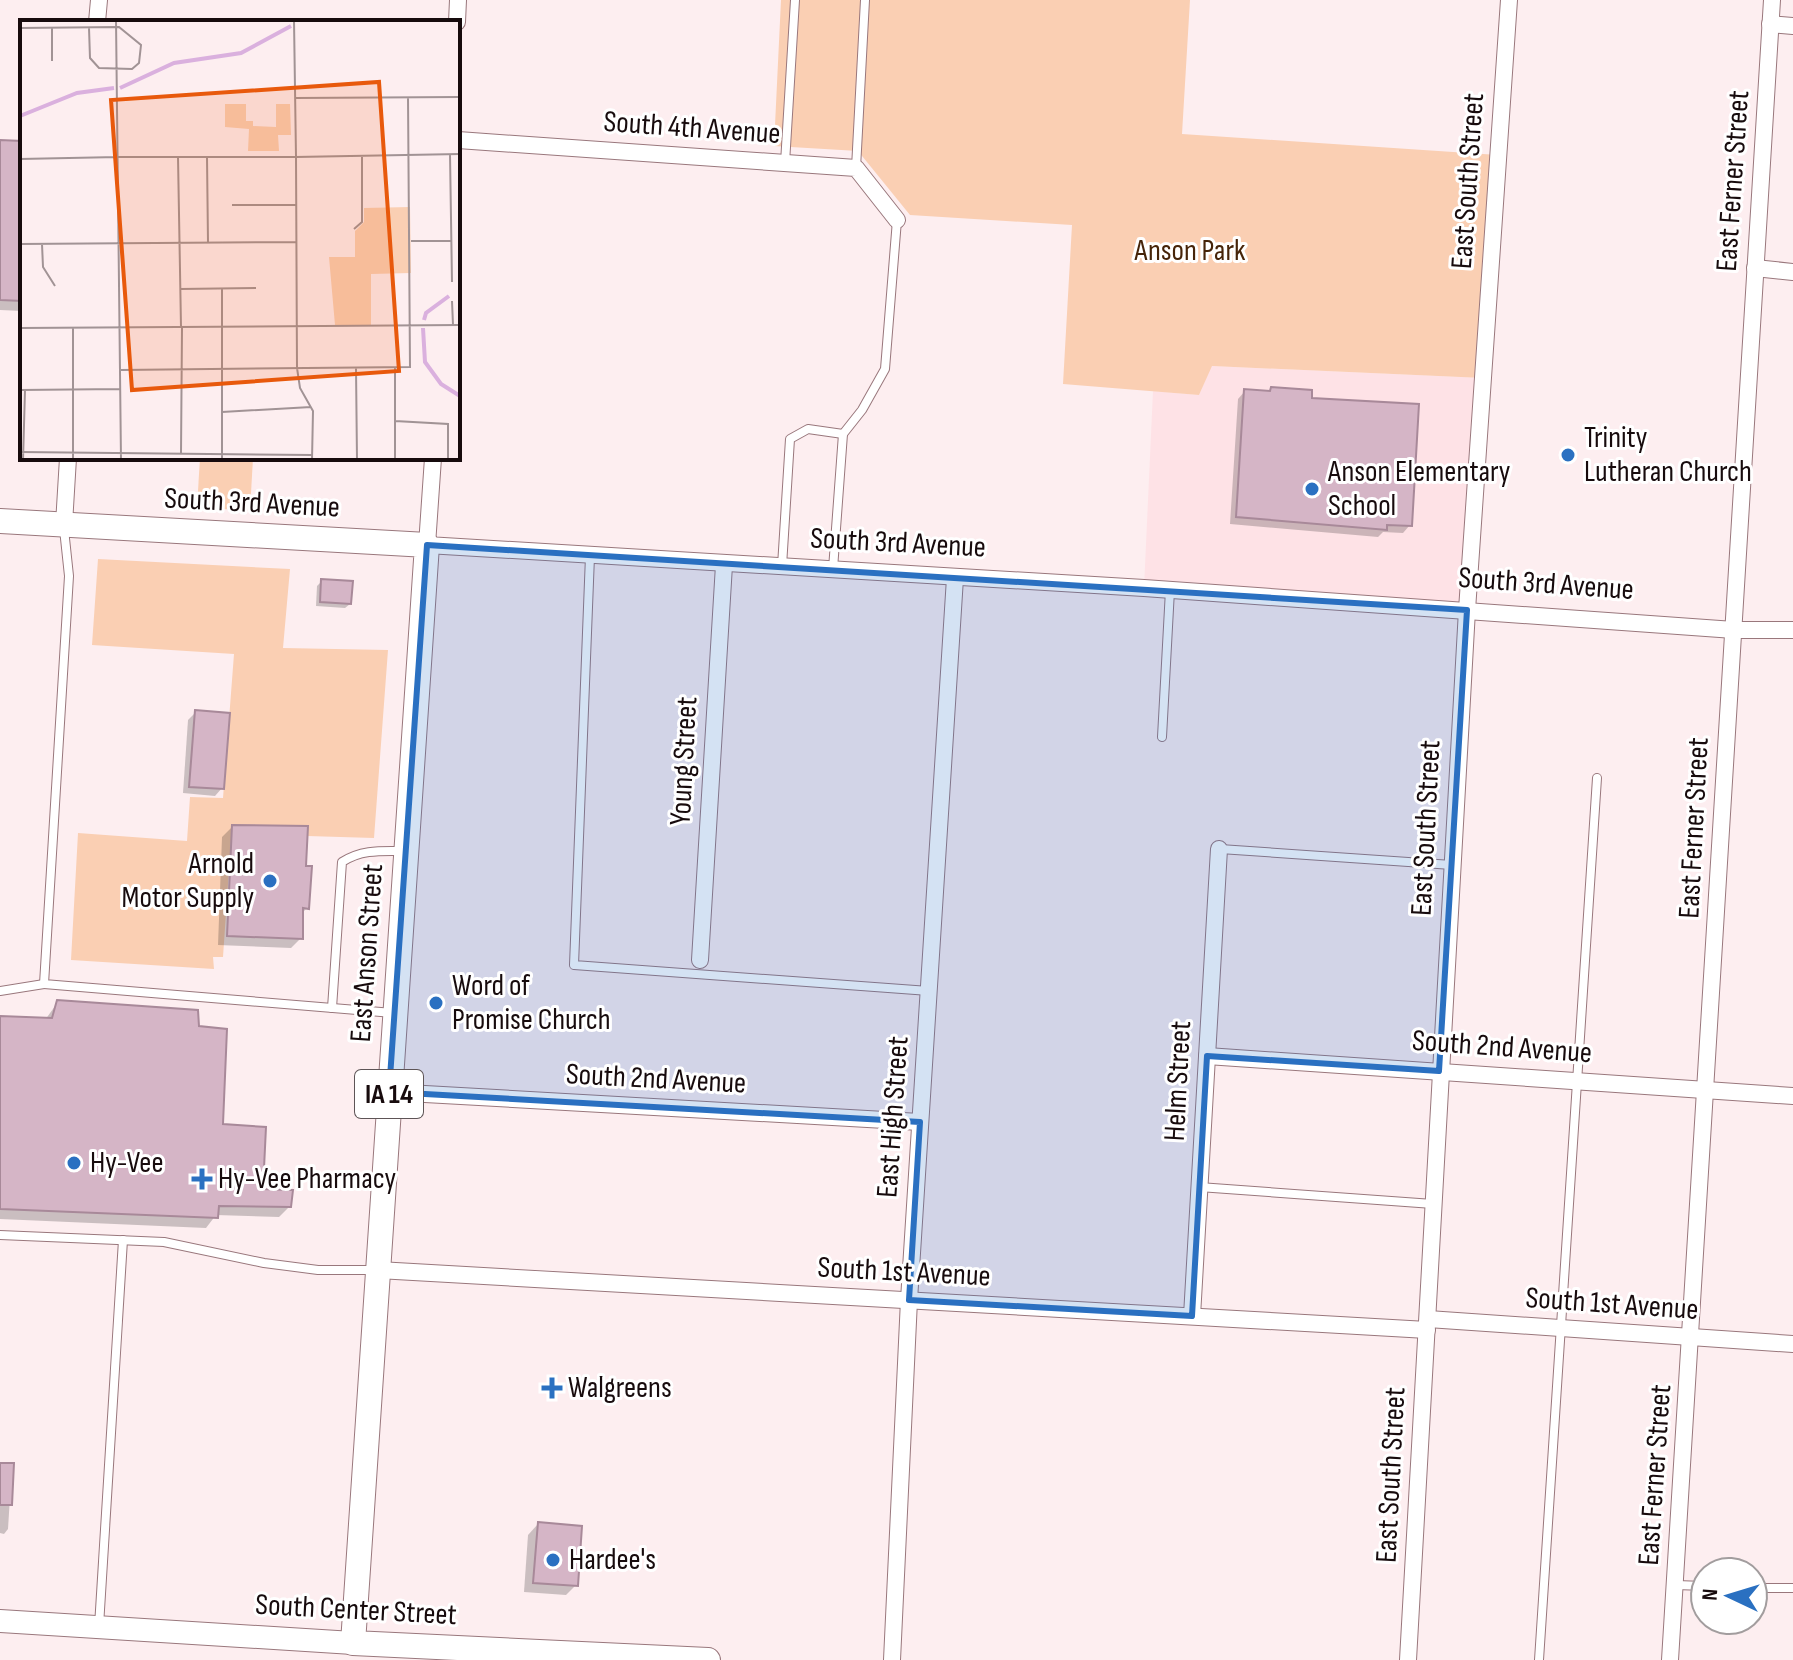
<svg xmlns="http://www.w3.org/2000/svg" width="1793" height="1660" font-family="'Sofia Sans Condensed',sans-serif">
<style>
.built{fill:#fee2e6}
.green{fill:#facfb3}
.shadow{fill:#0003}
.building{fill:#d5b5c6;stroke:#a88999;stroke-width:2}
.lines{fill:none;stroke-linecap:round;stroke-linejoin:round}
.service-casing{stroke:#99777c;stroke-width:10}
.minor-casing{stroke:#99777c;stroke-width:18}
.secondary-casing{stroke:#99777c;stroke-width:24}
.primary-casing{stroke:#99777c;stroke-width:26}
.service{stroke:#fff;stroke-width:8}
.minor{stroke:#fff;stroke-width:16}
.secondary{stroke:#fff;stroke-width:22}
.primary{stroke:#fff;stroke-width:24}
.marked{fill:#2a70c1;fill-opacity:0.2;stroke:#2a70c1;stroke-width:6;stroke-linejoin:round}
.poi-dot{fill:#2a70c1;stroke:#fff;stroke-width:3}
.labels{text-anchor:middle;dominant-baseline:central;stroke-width:6;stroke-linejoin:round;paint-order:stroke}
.shield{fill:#fff;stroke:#5d5456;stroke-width:2}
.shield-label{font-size:28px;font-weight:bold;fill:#170b0d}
.street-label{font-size:30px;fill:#170b0d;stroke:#fff}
.park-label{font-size:30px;fill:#462409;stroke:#fff}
.poi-label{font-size:30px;fill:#170b0d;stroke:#fff;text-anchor:start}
.inset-river{fill:none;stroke:#dab0de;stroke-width:4}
.inset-road{fill:none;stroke:#a19395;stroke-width:2}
.view{fill:#e8590c;fill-opacity:0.15;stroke:#e8590c;stroke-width:4}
.inset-edge{fill:none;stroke:#170b0d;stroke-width:4}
</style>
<rect width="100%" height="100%" fill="#fdeef0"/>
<!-- built -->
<polygon class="built" points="1211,366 1483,378 1467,610 1144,588 1153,391 1199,395"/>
<!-- green -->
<g class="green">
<polygon points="781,0 1190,0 1182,134 1498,155 1483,378 1212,366 1199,395 1063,384 1072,225 910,215 858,151 774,146"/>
<polygon points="200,458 253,458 250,511 197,507"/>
<polygon points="98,559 290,569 283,648 388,650 374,838 307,836 308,826 232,825 223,957 213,957 214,969 71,960 78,833 187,841 190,797 223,798 234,654 92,645"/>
</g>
<!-- shadow -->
<g class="shadow">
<polygon points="0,142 22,143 22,311 0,310"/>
<polygon points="1245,391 1309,400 1410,525 1403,533 1383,532 1378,537 1230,524 1238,399"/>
<polygon points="322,581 350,604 345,608 316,606 317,586"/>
<polygon points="196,712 222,788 215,796 183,793 188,720"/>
<polygon points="232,827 304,868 307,908 301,914 301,938 291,948 218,945 222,837"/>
<polygon points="58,1002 197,1028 221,1126 261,1191 290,1206 279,1217 216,1215 206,1228 0,1219 0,1018 45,1020"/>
<polygon points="0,1465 12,1465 8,1529 4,1534 0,1533"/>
<polygon points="538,1524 576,1585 566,1595 524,1592 528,1535"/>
</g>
<!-- building -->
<g class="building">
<polygon points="0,140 22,141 22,301 0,300"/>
<polygon points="1271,387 1312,390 1312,398 1419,404 1412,526 1387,525 1387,530 1236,517 1244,389 1270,391"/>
<polygon points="321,579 353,581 351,604 320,602"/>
<polygon points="195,710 230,713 224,789 189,787"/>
<polygon points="232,825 308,826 306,866 312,866 309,909 303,908 303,939 227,936"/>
<polygon points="57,1000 198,1010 199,1026 227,1029 223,1124 266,1127 263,1189 293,1190 291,1207 219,1206 218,1218 0,1209 0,1016 52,1018"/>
<polygon points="0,1463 14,1463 12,1505 0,1505"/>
<polygon points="538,1522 582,1526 578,1586 533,1583"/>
</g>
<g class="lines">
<!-- service casing -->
<g class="service-casing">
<g id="service">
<polyline points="785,163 795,0"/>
<polyline points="856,168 865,0"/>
<polyline points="64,529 69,576 44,984 393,1013"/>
<polyline points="590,556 574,965 929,991"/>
<polyline points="782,566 790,439 808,429 843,434"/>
<polyline points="833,569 843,434 862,410 885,369 897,220"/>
<polyline points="1162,737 1170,590"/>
<polyline points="1220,849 1452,865"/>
<polyline points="0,991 44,984"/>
<path d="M332 1008 342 862C362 849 382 851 405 851"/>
<polyline points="1199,1187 1433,1204"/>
<polyline points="0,1235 164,1242 264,1263 318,1270 376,1270"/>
<polyline points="1676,1585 1705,1586"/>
<polyline points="1753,1588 1793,1588"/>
<polyline points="99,1626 123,1240"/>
<polyline points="1539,1660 1597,778"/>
</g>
</g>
<!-- minor casing -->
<g class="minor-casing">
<g id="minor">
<polyline points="97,22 99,0"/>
<polyline points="457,22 458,0"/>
<polyline points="1770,24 1793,26"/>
<polyline points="458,140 856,168 897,220"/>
<polyline points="1755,268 1793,272"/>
<polyline points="433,458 427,545 1144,588 1734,630 1793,630"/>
<polyline points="64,524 68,458"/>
<polyline points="700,960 724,565"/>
<polyline points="1207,1056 1793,1096"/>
<polyline points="389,1092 920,1122"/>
<polyline points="378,1270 1427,1330"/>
<polyline points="1192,1316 1219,849"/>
<polyline points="1428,1319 1793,1344"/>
<polyline points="892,1660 909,1300 955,578"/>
<polyline points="1408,1660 1467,610 1509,0"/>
<polyline points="1670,1660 1772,0"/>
</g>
</g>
<!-- secondary casing -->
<g class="secondary-casing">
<polyline id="secondary" points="0,1621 353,1643"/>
</g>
<!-- primary casing -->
<g class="primary-casing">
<polyline id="primary" points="0,521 427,545 353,1643 708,1660"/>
</g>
<!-- service -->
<use href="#service" class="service"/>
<!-- minor -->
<use href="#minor" class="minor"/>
<!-- secondary -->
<use href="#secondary" class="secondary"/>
<!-- primary -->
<use href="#primary" class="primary"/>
</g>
<!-- marked area -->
<path class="marked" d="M427 545 1467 610 1439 1071 1207 1056 1192 1316 909 1300 920 1122 389 1092Z"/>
<!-- markers -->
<g class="poi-dot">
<circle cx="1568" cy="455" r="8"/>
<circle cx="1312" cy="489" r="8"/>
<circle cx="270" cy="881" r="8"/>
<circle cx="436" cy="1003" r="8"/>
<circle cx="74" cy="1163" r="8"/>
<path d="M198 1167h8v8h8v8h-8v8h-8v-8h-8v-8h8z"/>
<path d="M548 1376h8v8h8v8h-8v8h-8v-8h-8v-8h8z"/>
<circle cx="553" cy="1560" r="8"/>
</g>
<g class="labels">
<!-- shield labels -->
<rect class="shield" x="355" y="1070" width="68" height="48" rx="6"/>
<g class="shield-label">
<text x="389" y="1094">IA 14</text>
</g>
<!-- street labels -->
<g class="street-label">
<text transform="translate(692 128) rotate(4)">South 4th Avenue</text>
<text transform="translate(1468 181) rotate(-86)">East South Street</text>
<text transform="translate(1733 181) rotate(-86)">East Ferner Street</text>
<text transform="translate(252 503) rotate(3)">South 3rd Avenue</text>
<text transform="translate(898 543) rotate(3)">South 3rd Avenue</text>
<text transform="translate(1546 584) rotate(4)">South 3rd Avenue</text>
<text transform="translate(684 761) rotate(-87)">Young Street</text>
<text transform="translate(1426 828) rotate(-87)">East South Street</text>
<text transform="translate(1694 828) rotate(-87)">East Ferner Street</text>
<text transform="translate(367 953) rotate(-86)">East Anson Street</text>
<text transform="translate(1502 1047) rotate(4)">South 2nd Avenue</text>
<text transform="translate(656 1079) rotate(3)">South 2nd Avenue</text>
<text transform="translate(1178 1081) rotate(-87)">Helm Street</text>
<text transform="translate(893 1117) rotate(-86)">East High Street</text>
<text transform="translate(904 1272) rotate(3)">South 1st Avenue</text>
<text transform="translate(1612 1304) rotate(4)">South 1st Avenue</text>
<text transform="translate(1391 1475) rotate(-87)">East South Street</text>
<text transform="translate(1655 1475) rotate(-86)">East Ferner Street</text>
<text transform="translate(356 1610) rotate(3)">South Center Street</text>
</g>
<!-- park labels -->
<g class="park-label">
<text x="1190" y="251">Anson Park</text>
</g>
<!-- poi labels -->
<g class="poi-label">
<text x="1584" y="438">Trinity<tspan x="1584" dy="34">Lutheran Church</tspan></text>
<text x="1328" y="472">Anson Elementary<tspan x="1328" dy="34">School</tspan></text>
<text x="254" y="864" text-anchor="end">Arnold<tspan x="254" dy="34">Motor Supply</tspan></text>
<text x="452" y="986">Word of<tspan x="452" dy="34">Promise Church</tspan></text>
<text x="90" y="1163">Hy-Vee</text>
<text x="218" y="1179">Hy-Vee Pharmacy</text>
<text x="568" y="1388">Walgreens</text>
<text x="569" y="1560">Hardee's</text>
</g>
</g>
<!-- overview -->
<g transform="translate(20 20)">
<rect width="440" height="440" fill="#fdeef0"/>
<path d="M205 84H226V101H233V106L256 107V84H270L271 115H258L259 131H228L229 109 205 107ZM390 187 391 253 351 254V305H315L309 237H335V211L344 202V188Z" fill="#facfb3"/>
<path class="inset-river" d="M100 68 154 43 221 33 271 6M0 96 57 73 94 68M404 300 406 293 429 276M403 308 405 342 421 364 440 376"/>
<path class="inset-road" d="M96 0 101 440M0 8 99 7 121 25 119 43 112 49 79 48 70 38 69 8M32 8V41M275 78 440 77M430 134 432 262M98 137H276L274 0M158 137 161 307M187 137 188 223M0 139 98 137M212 185H276M334 209 342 202V136M391 221H431M0 224 277 222M22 224 23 247 35 266M202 268V440M160 269 236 268M432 281 433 305M0 308 440 305M53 308V440M336 348 337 440M101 350 390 347 388 77M0 370 101 369M202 392 291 387M375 401 428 404V440M0 432 292 435M161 433 162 308M3 440 5 370M292 440 293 391 280 368 277 348 276 137 440 134M375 440V348"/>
<path class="view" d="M359 62 379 351 112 370 91 80Z"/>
<rect width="440" height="440" class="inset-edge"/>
</g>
<!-- north arrow -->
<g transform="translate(1729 1596) rotate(274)"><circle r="38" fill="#ffffff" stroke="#a29d9e" stroke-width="2"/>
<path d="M0-6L14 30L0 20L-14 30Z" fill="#2a70c1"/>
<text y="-12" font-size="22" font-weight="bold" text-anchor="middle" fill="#170b0d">N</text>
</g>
</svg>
